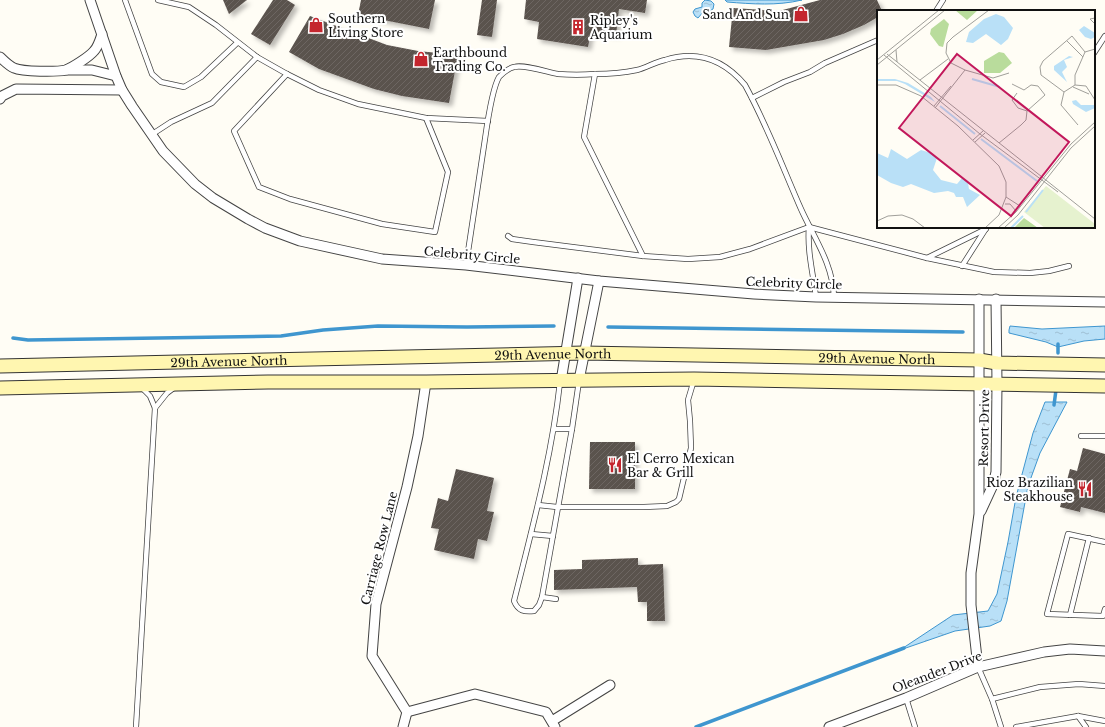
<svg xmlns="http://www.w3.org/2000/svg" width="1105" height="727" font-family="'Libre Baskerville',serif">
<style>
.water{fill:url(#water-ripples);stroke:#3f96cf}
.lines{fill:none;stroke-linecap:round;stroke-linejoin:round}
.stream{stroke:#3f96cf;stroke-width:3.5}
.building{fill:url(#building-hatch);filter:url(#shadow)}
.service-casing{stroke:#444;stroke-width:6}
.minor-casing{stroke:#444;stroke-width:11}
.secondary-casing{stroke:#333;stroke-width:15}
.service{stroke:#fff;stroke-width:4.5}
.minor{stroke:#fff;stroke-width:9}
.secondary{stroke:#fff6b0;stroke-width:13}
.labels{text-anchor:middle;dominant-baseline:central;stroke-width:4;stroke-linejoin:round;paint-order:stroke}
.poi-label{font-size:12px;fill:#111;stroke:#fff;text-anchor:start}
.street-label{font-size:12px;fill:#111;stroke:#fff}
.inset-river{fill:none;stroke:#b9e0f7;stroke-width:2}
.inset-road{fill:none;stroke:#a09f9a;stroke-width:1}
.view{fill:#c2185b;fill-opacity:0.15;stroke:#c2185b;stroke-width:2}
.inset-edge{fill:none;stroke:#111;stroke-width:2}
</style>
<defs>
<pattern id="water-ripples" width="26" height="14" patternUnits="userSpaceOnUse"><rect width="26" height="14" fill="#b9e0f7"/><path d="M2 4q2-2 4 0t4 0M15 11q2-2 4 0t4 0" fill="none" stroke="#9ebfd3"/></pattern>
<pattern id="building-hatch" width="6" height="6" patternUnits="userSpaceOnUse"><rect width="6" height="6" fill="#5a524d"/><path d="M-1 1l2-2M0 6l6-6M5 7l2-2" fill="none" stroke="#6d6662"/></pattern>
<filter id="shadow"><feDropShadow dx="3.5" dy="3.5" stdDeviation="2" flood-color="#0004"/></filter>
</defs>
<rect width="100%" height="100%" fill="#fffdf5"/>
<!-- water -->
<g class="water">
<polygon points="705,0 711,1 714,4 713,9 708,12 704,11 698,18 695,16 693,12 695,9 702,7 702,3"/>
<path d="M725 0H802C777 6 752 4 727 2Z"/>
<polygon points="1010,326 1042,329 1105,326 1105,339 1084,341 1058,347 1046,342 1009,333 1009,330"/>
<polygon points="1045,402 1067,402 1040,453 1028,486 1007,601 1001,621 990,626 955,631 900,650 953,615 988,611 997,594 1008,542 1016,497 1033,433"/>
</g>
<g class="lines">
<!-- stream -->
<g class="stream">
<polyline points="608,327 963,332"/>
<polyline points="13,338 28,340 281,336 323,330 378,326 467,327 554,326"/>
<polyline points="1058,353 1058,344"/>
<polyline points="1054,405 1056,390"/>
<polyline points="696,727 904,648"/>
</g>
</g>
<!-- building -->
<g class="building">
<polygon points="223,0 247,0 229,14"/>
<polygon points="273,0 287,0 295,5 270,45 251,34"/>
<polygon points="361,0 435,0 429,29 358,15"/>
<polygon points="482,0 497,0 492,37 477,35"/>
<polygon points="526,0 647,0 645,13 619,9 616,35 591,31 588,47 537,39 539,22 524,19"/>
<polygon points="820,0 877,0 882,11 878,11 878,17 864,25 843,34 824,40 766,50 729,47 733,8 779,11"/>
<polygon points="310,16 387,45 418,51 458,55 449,103 402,96 374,89 319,69 289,52"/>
<polygon points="590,442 635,442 635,489 589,489"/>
<polygon points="1083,448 1105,454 1105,513 1081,507 1080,512 1060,507 1070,469 1077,471"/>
<polygon points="456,469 494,478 487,511 494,512 487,541 478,539 474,559 434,550 439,529 431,528 438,498 448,501"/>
<polygon points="638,558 638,565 663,564 665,621 647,621 647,602 638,602 637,587 554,590 554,570 582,569 582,560"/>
</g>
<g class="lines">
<!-- service casing -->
<g class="service-casing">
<g id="service">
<polyline points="125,0 152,74 161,82 184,87 201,77 237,43"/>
<polyline points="158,0 189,7 216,25 257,57 287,74 319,90 358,104 426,118 488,121"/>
<polyline points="936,11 943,0"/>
<polyline points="1094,53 1105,36"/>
<polyline points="287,74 234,131 259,187 290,199 382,224 435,232 448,172 426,118"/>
<polyline points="595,74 584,137 643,256"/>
<polyline points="752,98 784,82 810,72 825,63 878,40"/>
<polyline points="151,135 171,122 212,103 257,57"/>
<path d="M809 227C807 251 813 273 816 297"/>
<polyline points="508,236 512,239 533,242 643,256 688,259 720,257 750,249 809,227 927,258 994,272 1030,273 1049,271 1069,266"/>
<polyline points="927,258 986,229"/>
<path d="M466 265C472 223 479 181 485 139 487 125 492 89 499 77 502 74 509 68 514 67 524 64 547 72 558 74 570 75 583 75 595 74 608 74 623 73 637 70 646 68 655 62 665 60 697 50 724 60 745 85 767 125 783 168 801 209 814 238 833 264 834 297"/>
<polyline points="962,266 985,230"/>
<path d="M560 382C552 456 532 529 514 601 518 611 524 612 534 611L539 605 542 597 572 429 579 381"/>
<polyline points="155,408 167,393 175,387"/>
<polyline points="554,429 572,429"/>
<polyline points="1081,436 1105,436"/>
<polyline points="538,505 557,507 644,507 667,506 676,502 679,499 691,448 690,421 688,400 694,380"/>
<polyline points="531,534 553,536"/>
<polyline points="1105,542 1068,534 1047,614 1103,616 1105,609"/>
<polyline points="542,597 556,599"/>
<polyline points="1070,615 1089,538"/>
<polyline points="978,667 992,699 1001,727"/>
<polyline points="906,698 915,727"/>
<polyline points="992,699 1040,687 1079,684 1105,686"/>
<polyline points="1078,716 1086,727"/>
<polyline points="136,727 155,408 150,396 142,388"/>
<polyline points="1016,727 1078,716 1105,721"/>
</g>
</g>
<!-- minor casing -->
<g class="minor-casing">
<g id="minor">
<polyline points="90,0 116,76 122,90 132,106 163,151 195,184 213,198 248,219 265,228 300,241 382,259 466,265 599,281 754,294 816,297 1105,302"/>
<path d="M0 57C4 61 9 66 14 68 23 72 57 72 66 70 73 67 89 57 94 51 98 47 100 40 102 34"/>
<polyline points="66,70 92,70 116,76"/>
<polyline points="0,99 2,96 16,89 122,90"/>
<polyline points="579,380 599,281"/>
<polyline points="561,381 578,278"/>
<polyline points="981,511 993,485 996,472 997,384 996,299"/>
<polyline points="978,667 971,605 971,573 979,514 979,299"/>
<polyline points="407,712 475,694 546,712 555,727"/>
<polyline points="552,721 610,685"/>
<polyline points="403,727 407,712 372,656 376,604 407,487 418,436 426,382"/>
<polyline points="829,727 906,698 978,667 1044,652 1070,649 1105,651"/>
</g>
</g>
<!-- secondary casing -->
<g class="secondary-casing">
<g id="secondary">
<path id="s1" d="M0 366 584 353 979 360 997 363 1105 365"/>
<polyline points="0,388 268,382 426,382 694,379 858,382 1105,386"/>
</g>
</g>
<!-- service -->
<use href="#service" class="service"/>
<!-- minor -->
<use href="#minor" class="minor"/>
<!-- secondary -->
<use href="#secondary" class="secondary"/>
</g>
<!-- icons -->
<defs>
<g id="shop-bare" transform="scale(1.2)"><path d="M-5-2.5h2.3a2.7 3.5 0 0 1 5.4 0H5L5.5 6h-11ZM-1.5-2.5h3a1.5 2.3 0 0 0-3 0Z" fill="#c4262e" stroke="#fff" stroke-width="2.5" paint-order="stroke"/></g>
<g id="building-bare" transform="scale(1.2)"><path d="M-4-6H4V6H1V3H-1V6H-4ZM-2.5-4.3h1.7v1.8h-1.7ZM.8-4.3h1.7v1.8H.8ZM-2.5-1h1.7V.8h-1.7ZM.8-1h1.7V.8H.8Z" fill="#c4262e" stroke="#fff" stroke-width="2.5" paint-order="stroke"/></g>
<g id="restaurant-bare" transform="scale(1.2)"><path d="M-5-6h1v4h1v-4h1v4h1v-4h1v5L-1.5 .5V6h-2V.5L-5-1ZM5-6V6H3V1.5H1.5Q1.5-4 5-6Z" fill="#c4262e" stroke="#fff" stroke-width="2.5" paint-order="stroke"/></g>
</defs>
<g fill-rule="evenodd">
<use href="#shop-bare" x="801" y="14"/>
<use href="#shop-bare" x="316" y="25"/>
<use href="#building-bare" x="578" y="27"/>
<use href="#shop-bare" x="421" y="59"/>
<use href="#restaurant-bare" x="615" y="465"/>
<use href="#restaurant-bare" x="1085" y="489"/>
</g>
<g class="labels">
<!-- poi labels -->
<g class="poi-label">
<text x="789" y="14" text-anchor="end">Sand And Sun</text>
<text x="328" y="18">Southern<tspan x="328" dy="14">Living Store</tspan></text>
<text x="590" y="20">Ripley's<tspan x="590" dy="14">Aquarium</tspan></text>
<text x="433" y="52">Earthbound<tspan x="433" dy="14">Trading Co.</tspan></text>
<text x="627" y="458">El Cerro Mexican<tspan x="627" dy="14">Bar &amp; Grill</tspan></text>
<text x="1073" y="482" text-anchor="end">Rioz Brazilian<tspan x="1073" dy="14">Steakhouse</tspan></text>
</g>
<!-- street labels -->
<g class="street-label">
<text transform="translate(472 255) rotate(5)">Celebrity Circle</text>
<text transform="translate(794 283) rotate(2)">Celebrity Circle</text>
<text stroke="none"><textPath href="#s1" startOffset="553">29th Avenue North</textPath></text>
<text stroke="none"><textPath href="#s1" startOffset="877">29th Avenue North</textPath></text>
<text stroke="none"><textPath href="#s1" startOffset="229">29th Avenue North</textPath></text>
<text transform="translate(984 428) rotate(-89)">Resort Drive</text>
<text transform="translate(379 548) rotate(-76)">Carriage Row Lane</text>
<text transform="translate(937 672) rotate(-21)">Oleander Drive</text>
</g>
</g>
<!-- overview -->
<g transform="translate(877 10)">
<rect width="218" height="218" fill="#fffdf5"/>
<path d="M78 0H101L90 10ZM67 9 72 14 66 37 62 36 53 24 54 19ZM122 42 127 43 135 53 123 63H107V51ZM147 208 161 218H137Z" fill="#b9dc9c"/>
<path d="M169 176 218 214V218H168L147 202Z" fill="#e6f2cf"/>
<path d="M119 4 127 7 136 18 131 29 124 35 109 24 96 33 89 32 92 22 107 9ZM207 16 218 23V27L214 29 208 27 202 20ZM192 46 196 47 187 50 190 57 185 62 190 72 177 60V56ZM0 69H18L31 73 54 87 58 92 28 74 20 71H0ZM199 90 204 95H218V98L209 102 196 94 195 91ZM14 139 30 149 44 140 54 143 60 148 56 160 64 170 80 174 85 168 91 173 92 179 103 185 90 197 86 187H79L77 183 71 181 57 183 34 174 26 177 14 173 0 165V143L11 148Z" fill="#b9e0f7"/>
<path class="inset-river" d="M95 69 123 77M63 96 98 124M104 129 160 171M149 202 166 180M134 218 146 206"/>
<path class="inset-road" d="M112 0 76 27 70 33 69 43 74 53 88 60 116 68 132 63M218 8 213 9 218 14M190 31 206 47M19 40 20 52M208 42 195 26 166 51 163 57 164 65 187 82 198 75V65L208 42 218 39M10 44 218 209M7 45 103 124 181 182M0 50 62 0M0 55 68 0M43 70 71 49M0 75H19L44 86 81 116 122 156 129 172V187L122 205 108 218M198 75 209 76 218 90M196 77 212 84M187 82 184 95 201 115M140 83 135 90 141 98 150 101M57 96 74 76M58 98 88 60M96 130 106 121M98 132 108 123M122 133 144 115 149 110 150 101 168 85 161 76 154 75 147 80 135 74M129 187 143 196M128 194H133L139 201M0 211 11 206 25 205 36 209 48 218M121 218 139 202 194 134 218 112M127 218 141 205 194 138 218 116"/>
<path class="view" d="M80 44 192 132 134 206 22 118Z"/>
<rect width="218" height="218" class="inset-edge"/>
</g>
</svg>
